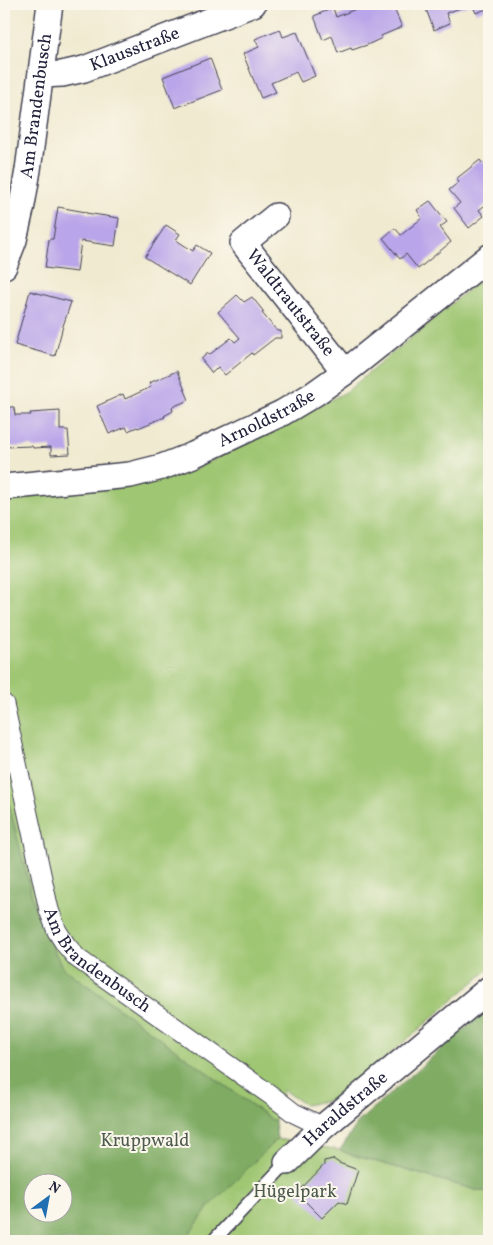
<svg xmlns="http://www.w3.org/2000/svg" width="493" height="1245" font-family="Vollkorn,serif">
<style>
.green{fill:#9fc672;stroke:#607456}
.forest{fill:#7fab64;stroke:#506650;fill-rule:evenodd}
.building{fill:#b9a5e9}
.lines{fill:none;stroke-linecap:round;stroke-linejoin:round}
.service-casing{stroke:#414051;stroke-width:15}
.pedestrian-casing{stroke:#414051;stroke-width:21}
.minor-casing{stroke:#414051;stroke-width:28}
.service{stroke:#fff;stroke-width:12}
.pedestrian{stroke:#fff;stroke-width:19}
.minor{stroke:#fff;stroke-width:25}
.labels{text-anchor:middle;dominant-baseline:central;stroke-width:4;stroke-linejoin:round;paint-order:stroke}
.street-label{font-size:18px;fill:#22223b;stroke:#fbf7ec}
.park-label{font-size:18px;fill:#4e5b4e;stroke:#fbf7ec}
</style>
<rect width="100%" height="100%" fill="#fbf7ec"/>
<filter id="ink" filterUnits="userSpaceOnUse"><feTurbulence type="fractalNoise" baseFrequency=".02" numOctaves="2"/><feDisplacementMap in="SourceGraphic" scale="10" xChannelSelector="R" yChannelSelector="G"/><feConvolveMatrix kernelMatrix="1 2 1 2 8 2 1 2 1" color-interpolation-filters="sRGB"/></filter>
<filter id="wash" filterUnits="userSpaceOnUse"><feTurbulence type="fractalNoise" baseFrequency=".0096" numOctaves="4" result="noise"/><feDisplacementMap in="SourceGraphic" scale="20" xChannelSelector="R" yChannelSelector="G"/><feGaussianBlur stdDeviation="1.12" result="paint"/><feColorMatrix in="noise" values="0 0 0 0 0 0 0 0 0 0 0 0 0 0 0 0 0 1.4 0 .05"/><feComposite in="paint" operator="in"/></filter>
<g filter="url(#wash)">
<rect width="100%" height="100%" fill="#f0ead0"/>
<!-- green -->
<g class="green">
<polygon points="489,272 489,969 338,1099 305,1105 283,1090 275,1122 62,967 36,912 4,784 4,496 100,484 195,469 346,392"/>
<polygon points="277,1139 340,1150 349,1154 476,1190 489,1192 489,1241 184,1241 209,1207"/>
</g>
<!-- forest -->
<g class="forest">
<path d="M4 784 36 912 62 967 275 1122 277 1139 209 1207 184 1241H4ZM32 1182H62V1212H32Z"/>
<polygon points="489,1007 489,1192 476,1190 349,1154 340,1150 359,1121"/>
</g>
<g id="blocks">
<!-- building -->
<g class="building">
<polygon points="368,4 392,4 402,27 381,36 382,38 367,45 352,50 351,48 338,53 332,36 323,40 314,16 333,8 336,17"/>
<polygon points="424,4 472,4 446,13 450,23 434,30"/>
<polygon points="472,4 489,4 489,8 476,13"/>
<polygon points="280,29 283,37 297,32 315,76 301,82 296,72 271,83 276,92 261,98 243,54 259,47 255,39"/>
<polygon points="210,58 222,90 175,108 163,77"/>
<polygon points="489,158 489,202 479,210 484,216 469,228 454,208 460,203 449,190 459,182 456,179 480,160 483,164"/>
<polygon points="430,201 447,222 440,227 451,242 418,269 406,254 400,259 383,238 395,228 401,235 422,218 417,210"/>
<polygon points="58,207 86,212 86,213 119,218 115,246 81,241 77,272 45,268 49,239 53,239"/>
<polygon points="166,225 180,234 176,240 193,251 197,245 210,253 190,285 145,257"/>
<polygon points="30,291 71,302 63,326 55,356 15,345"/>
<polygon points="237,295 244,302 252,297 264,312 262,313 277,331 281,331 281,338 275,338 253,355 252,353 225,375 218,367 212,373 201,359 208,353 209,355 231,338 235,342 240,338 218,312"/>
<polygon points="177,371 189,400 172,407 173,411 164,416 165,417 138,428 137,427 128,431 126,427 109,434 97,406 123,394 125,399 151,387 149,383"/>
<polygon points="4,407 14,407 15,415 31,415 30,413 60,411 60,430 68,430 70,454 51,455 51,447 33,448 32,446 4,447"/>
<polygon points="333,1159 339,1163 358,1170 347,1204 339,1201 322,1218 297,1193 324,1165 324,1161"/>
</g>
</g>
</g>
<g filter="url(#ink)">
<use href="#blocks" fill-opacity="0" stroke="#414051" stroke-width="1"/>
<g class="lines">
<!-- service casing -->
<g class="service-casing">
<polyline id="service" points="213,1241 287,1162"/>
</g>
<!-- pedestrian casing -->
<g class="pedestrian-casing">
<g id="pedestrian">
<path id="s1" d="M4 704 49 910 57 931 66 945 77 958 272 1096 294 1113 323 1127"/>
</g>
</g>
<!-- minor casing -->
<g class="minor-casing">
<g id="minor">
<path id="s2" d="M41 75 62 74 84 69 253 4"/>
<path id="s3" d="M276 216 243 243 345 372"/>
<path id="s4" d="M4 266 14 240 22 205 28 170 50 4"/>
<path id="s5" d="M4 487 130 475 162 467 193 455 282 413 314 394 345 372 489 257"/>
<path id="s6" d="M287 1162 323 1127 489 989"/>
</g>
</g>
<!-- service -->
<use href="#service" class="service"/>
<!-- pedestrian -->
<use href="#pedestrian" class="pedestrian"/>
<!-- minor -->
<use href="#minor" class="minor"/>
</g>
</g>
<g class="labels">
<!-- street labels -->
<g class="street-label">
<text stroke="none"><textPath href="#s2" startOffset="98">Klausstraße</textPath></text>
<text stroke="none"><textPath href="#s4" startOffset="164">Am Brandenbusch</textPath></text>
<text stroke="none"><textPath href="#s3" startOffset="119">Waldtrautstraße</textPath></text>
<text stroke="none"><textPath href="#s5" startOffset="275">Arnoldstraße</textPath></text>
<text stroke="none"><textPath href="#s1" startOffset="282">Am Brandenbusch</textPath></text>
<text stroke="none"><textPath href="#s6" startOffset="79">Haraldstraße</textPath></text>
</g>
<!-- park labels -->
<g class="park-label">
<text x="145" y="1141">Kruppwald</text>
<text x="295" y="1192">Hügelpark</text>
</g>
</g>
<!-- margin -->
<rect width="493" height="1245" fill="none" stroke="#fbf7ec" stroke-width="20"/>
<!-- north arrow -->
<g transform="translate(48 1198) rotate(32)"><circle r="24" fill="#fbf7ec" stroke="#a4a2a5"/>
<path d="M0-4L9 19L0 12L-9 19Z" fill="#1f6fb2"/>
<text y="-8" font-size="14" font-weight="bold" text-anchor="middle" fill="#22223b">N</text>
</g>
</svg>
